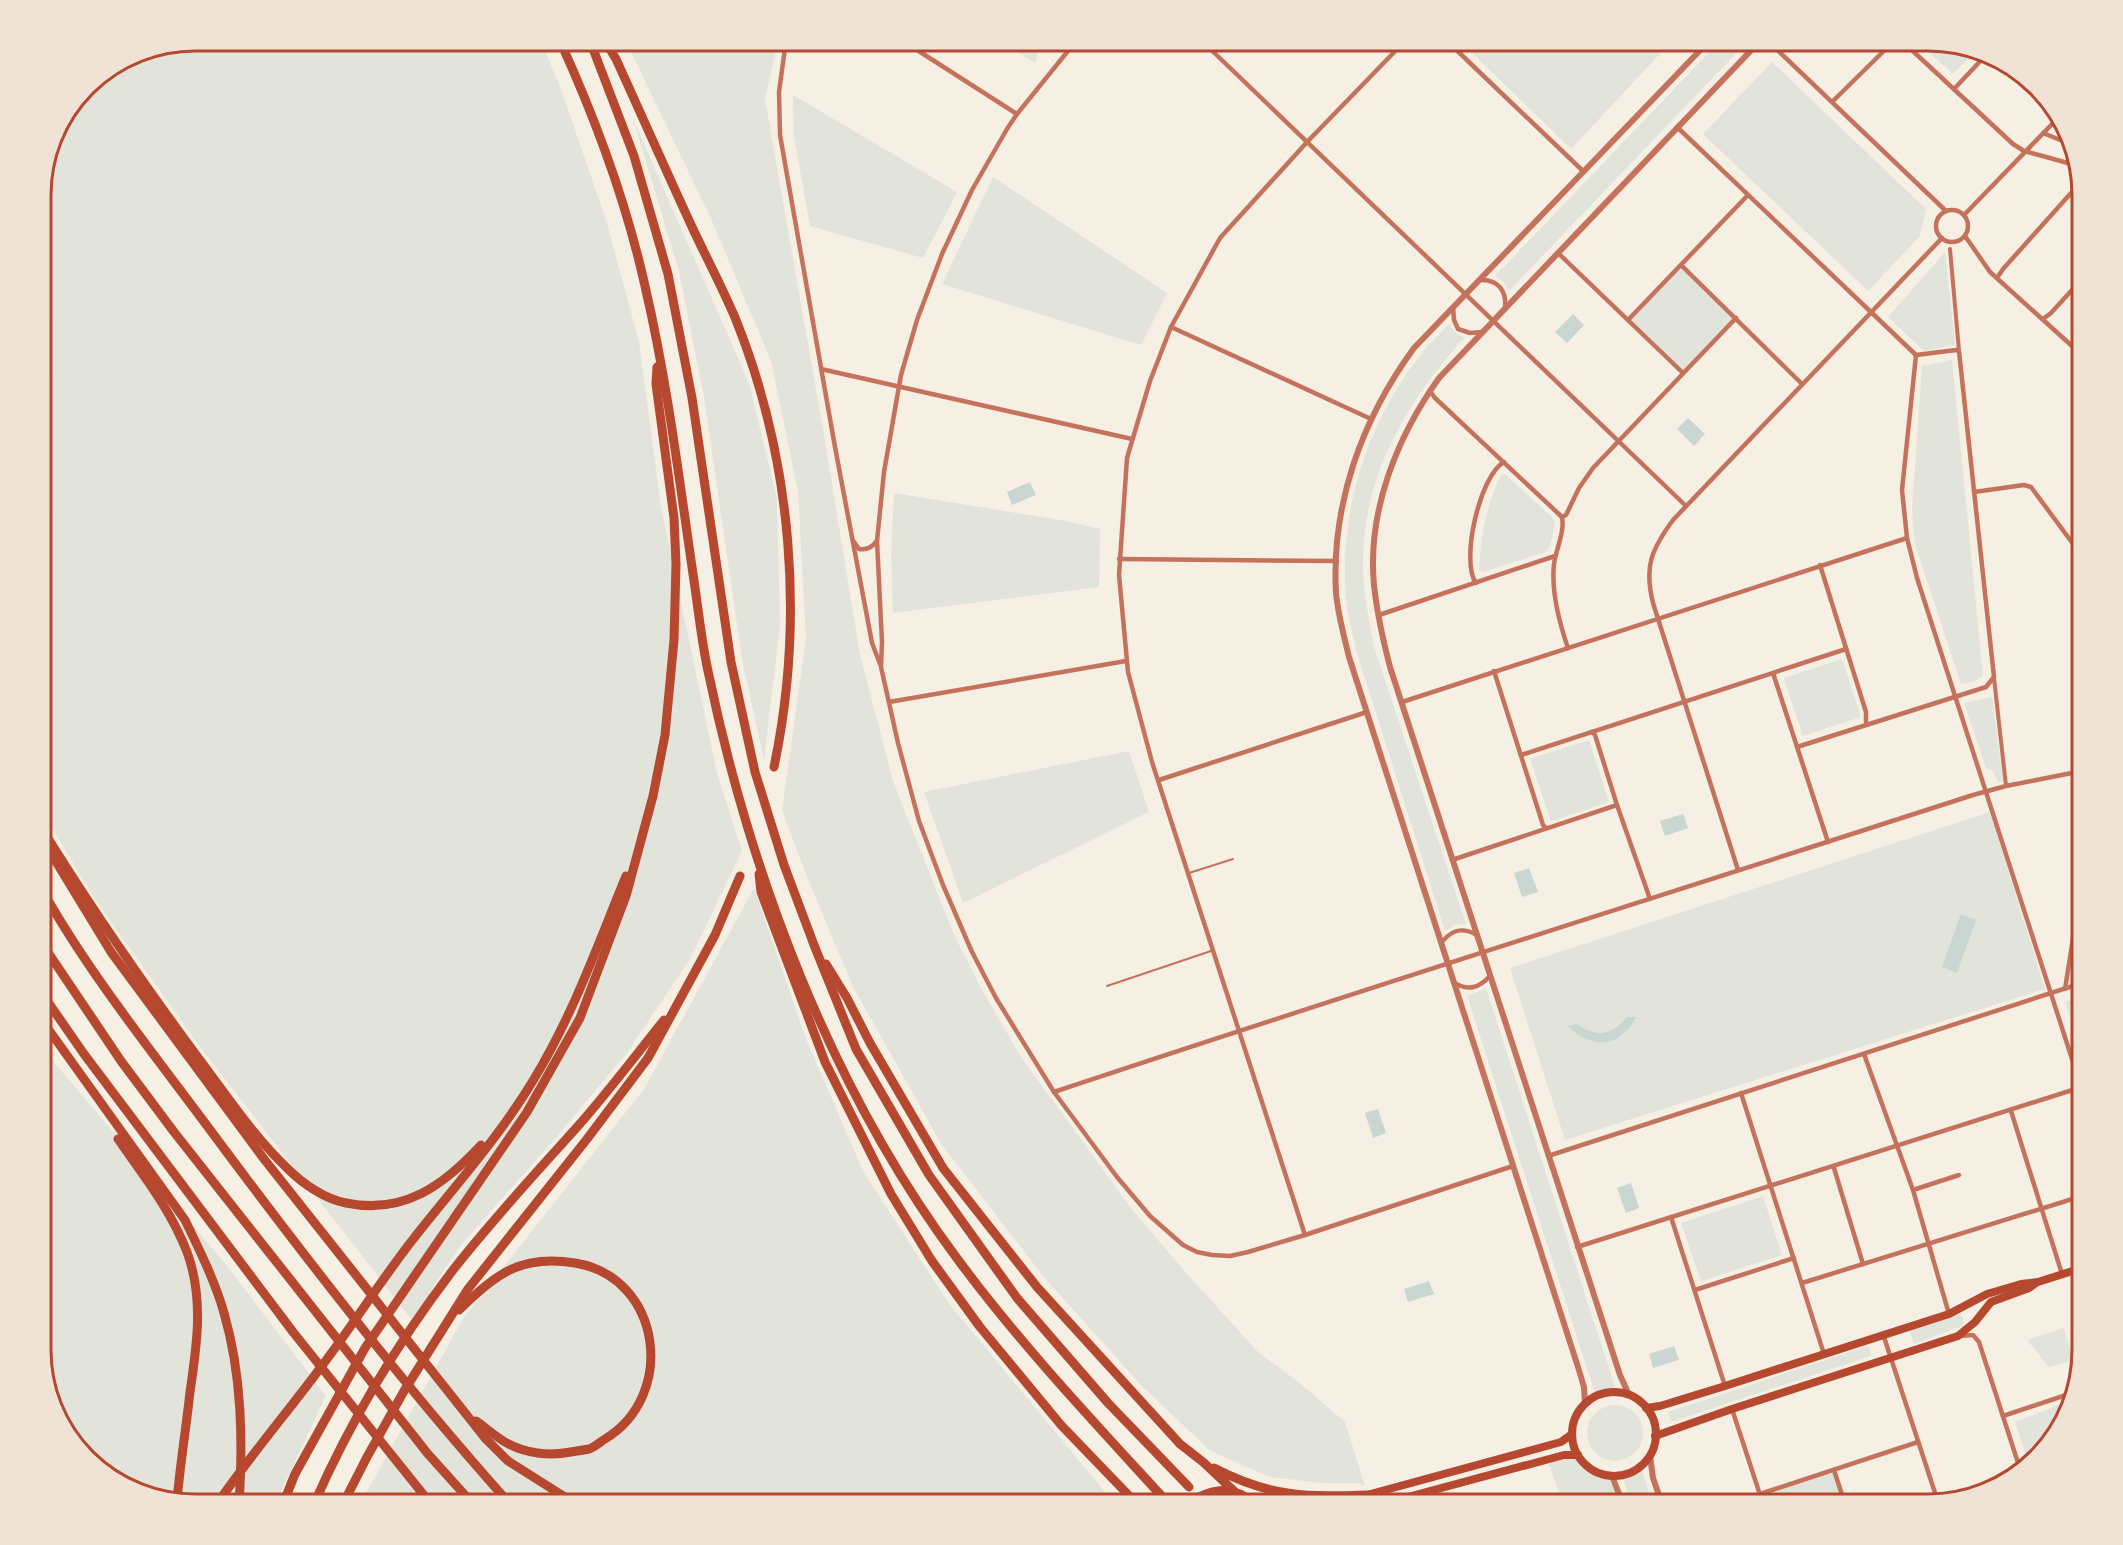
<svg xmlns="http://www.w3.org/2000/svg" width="2123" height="1545" font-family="'DM Sans',sans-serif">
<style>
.green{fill:#e2e4dc}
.water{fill:#c9d6d2}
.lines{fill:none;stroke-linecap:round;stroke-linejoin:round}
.service{stroke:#c5725c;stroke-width:2}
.pedestrian{stroke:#c5725c;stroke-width:4}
.minor{stroke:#c5725c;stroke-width:4.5}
.tertiary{stroke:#c5725c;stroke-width:6}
.primary{stroke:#b5482f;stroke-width:8}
.motorway{stroke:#b5482f;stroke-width:9}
.rim{fill:none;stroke:#b5482f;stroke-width:3}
</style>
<rect width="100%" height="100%" fill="#f6efe4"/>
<!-- green -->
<g class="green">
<polygon points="195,41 541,41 562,92 606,220 639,342 661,507 717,773 742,851 690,959 627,1053 552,1142 460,1246 412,1320 200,1047 96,901 41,810 41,185 57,127 93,79 136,52"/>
<polygon points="626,41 778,41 765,99 824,435 860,655 893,781 954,935 982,990 1021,1057 1134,1212 1188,1275 1259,1353 1301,1384 1345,1422 1365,1486 1358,1483 1322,1483 1269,1477 1209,1450 1141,1385 1043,1276 942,1145 853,987 805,872 782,810 806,639 798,491 771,361 712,221"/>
<polygon points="1000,41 1042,41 1035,63"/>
<polygon points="1460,41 1672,41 1571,149"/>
<polygon points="1720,41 1748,41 1509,291 1504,282 1495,276"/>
<polygon points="1917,41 1928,41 1978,49 1953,74"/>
<polygon points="1772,62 1926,209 1920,236 1868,291 1703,134"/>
<polygon points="793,95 957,192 923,258 810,226 794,136"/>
<polygon points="633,119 749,383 777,499 780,626 764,760 742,659 704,397 679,271"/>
<polygon points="993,177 1167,293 1141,345 942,284"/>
<polygon points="1945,252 1955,345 1924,351 1888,317"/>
<polygon points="1681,265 1736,318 1683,373 1628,320"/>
<path d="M1449 324 1456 333 1464 338C1407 401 1362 476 1363 565 1363 592 1369 620 1374 647L1466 924 1454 925 1445 931 1357 653C1354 638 1349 623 1347 608 1337 519 1364 428 1418 358 1427 346 1439 335 1449 324Z"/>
<polygon points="1952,360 1983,676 1975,681 1961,684 1915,544 1912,510 1922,366"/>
<path d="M1505 474 1552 517 1555 522 1550 547 1545 552 1483 572 1479 570C1481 536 1486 506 1501 475Z"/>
<polygon points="894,493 1066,521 1100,529 1099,587 893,613 891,554"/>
<polygon points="1842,659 1861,717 1803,736 1784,678"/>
<polygon points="1992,697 2003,781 1998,782 1993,771 1986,768 1964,703"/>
<polygon points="1589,740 1609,802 1551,821 1530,759"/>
<polygon points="1129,751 1149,812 963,903 924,792"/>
<polygon points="1990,812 2045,989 1565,1140 1510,968"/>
<polygon points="754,888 806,1039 864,1173 950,1305 1115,1504 360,1504 464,1317 644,1089"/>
<polygon points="1486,988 1615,1387 1595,1393 1467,996"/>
<polygon points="2082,996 2082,1056 2065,1002"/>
<polygon points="41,1047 228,1267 326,1396 275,1504 195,1504 146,1496 101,1473 61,1427 41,1359"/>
<polygon points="1763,1196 1782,1255 1701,1281 1681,1223"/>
<polygon points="1960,1312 1964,1323 1960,1327 1914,1344 1909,1330"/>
<polygon points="2064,1328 2073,1359 2081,1357 2077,1386 2069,1361 2049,1367 2027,1340"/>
<polygon points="1868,1346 1871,1356 1671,1422 1668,1412"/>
<polygon points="2061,1404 2065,1417 2051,1444 2028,1463 2015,1422"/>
<circle cx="1615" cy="1433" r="28"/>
<path d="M1578 1455C1588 1467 1596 1473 1612 1476L1623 1504H1563L1549 1464Z"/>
<polygon points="1834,1470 1845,1504 1763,1504 1760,1494"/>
<polygon points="1642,1471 1653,1504 1632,1504 1623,1478"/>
</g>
<!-- water -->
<g class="water">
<polygon points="1573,314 1584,325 1567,343 1555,332"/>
<polygon points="1688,418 1705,434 1694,446 1677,429"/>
<polygon points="1030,482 1036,495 1012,505 1007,492"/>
<polygon points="1683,814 1688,828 1665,836 1660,821"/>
<polygon points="1529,868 1538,892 1522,897 1514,873"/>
<polygon points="1961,914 1976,920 1957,973 1942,967"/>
<path d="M1627 1017H1636C1620 1049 1592 1049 1567 1026L1577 1024C1597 1038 1611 1036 1627 1017Z"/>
<polygon points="1378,1109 1386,1133 1373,1138 1365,1113"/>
<polygon points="1631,1183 1639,1208 1626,1213 1617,1188"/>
<polygon points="1429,1281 1434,1294 1408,1302 1404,1289"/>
<polygon points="1674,1346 1679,1360 1653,1368 1649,1354"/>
</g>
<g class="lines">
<!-- service -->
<g class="service">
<polyline points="1189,873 1233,859"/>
<polyline points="1107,986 1211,951"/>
</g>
<!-- pedestrian -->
<g class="pedestrian">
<polyline points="1950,249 1959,351"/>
<polyline points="1994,678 2006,786"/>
</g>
<!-- minor -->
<g class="minor">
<polyline points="786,41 779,92 780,135 835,447 872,643 880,664"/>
<polyline points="903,41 1017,114"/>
<polyline points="1076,41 1017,114 1007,129 972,190 942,254 917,320 901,375 884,472 877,541 882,642 881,667 898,743 919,821 943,885 972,952 996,998 1054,1092 1117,1177 1150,1216 1183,1245 1197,1252 1212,1255 1230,1256 1248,1252 1305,1235 1513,1166"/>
<polyline points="1202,41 1686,506"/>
<polyline points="1447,41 1583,171"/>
<polyline points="1768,41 1946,211"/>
<polyline points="1902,41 2013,144 2024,151 2075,165"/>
<polyline points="1954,89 1987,54"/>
<polyline points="1833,101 1894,41"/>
<polyline points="1677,127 1916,355"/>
<polyline points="2043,133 2070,144"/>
<circle cx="1952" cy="226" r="16"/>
<polyline points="1964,215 2059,117"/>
<polyline points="1965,236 1990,272 2082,355"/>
<polyline points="1558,253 1683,373"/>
<polyline points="1681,265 1802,384"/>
<polyline points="1997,278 2003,269 2080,183"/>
<path d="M1480 280C1498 279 1507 291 1505 308"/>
<polyline points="1453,307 1454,320 1458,329 1470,333 1482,332"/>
<polyline points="2043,319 2051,313 2082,279"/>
<polyline points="1628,320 1747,196"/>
<polyline points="1171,327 1371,419"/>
<polyline points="1916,355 1902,490 1907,538 1917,578 2082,1090"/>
<polyline points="821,369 1132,439"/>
<polyline points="1430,391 1435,398 1562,517"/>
<polyline points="1974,492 2024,485 2031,487 2082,556"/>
<path d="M854 542 859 549C868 550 872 547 877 541"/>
<polyline points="1119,559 1337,561"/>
<polyline points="1820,565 1866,712 1866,724"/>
<path d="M1476 583C1460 561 1480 475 1504 462"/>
<polyline points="1379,615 1555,556"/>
<path d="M1568 648C1559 622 1551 592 1554 564 1556 549 1565 532 1562 517L1566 515 1579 488 1593 468 1736 318"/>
<polyline points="1494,671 1543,825 1546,828"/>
<polyline points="1773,673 1828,842"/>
<polyline points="889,702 1126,661"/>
<polyline points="1402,702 1907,538"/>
<polyline points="1592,732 1595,735 1617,805 1650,899"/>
<polyline points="1797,747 1986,687 1994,677 1959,351 1956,350 1916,355"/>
<polyline points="1521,755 1846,649"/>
<polyline points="1159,780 1367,712"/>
<polyline points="1452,860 1617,805"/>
<path d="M1738 870 1653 603C1644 567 1651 550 1673 520L1942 238"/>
<path d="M1442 942C1452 929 1463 927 1477 935"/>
<path d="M1454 983C1469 991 1479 988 1490 976"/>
<polyline points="2065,989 2082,881"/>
<polyline points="1864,1054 1913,1190 1949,1314"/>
<path d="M1054 1092C1360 990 1667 894 1973 795L2006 786 2082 771"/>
<polyline points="1741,1093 1824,1354"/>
<polyline points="2011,1111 2062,1274"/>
<polyline points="1548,1156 2082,983"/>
<polyline points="1834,1168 1863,1264"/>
<polyline points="1913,1190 1959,1175"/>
<polyline points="1671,1217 1725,1386"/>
<polyline points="1305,1235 1152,762 1128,672 1119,575 1127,458 1150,381 1171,327 1220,238 1308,141 1405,41"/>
<polyline points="1577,1247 2082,1087"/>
<polyline points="1802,1283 2082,1196"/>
<polyline points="1695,1290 1794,1258"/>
<polyline points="1883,1334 1938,1502"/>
<polyline points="1960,1336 1973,1335 1979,1342 2020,1469"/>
<polyline points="1732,1409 1763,1504"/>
<polyline points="2003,1416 2066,1395 2070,1407"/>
<polyline points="1834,1470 1845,1504"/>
<polyline points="1760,1494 1918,1442"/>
</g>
<!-- tertiary -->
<g class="tertiary">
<path d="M1629 1395 1620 1375 1390 667C1383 640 1377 613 1374 585 1367 511 1397 437 1439 378L1760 41"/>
<path d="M1585 1404 1584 1387 1578 1367 1349 657C1344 636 1338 615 1336 593 1331 504 1362 419 1414 348L1709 41"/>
<polyline points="1650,1456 1653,1478 1662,1504"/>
<polyline points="1612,1476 1623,1504"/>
</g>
<!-- primary -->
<g class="primary">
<circle cx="1614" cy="1434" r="42"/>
<polyline points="1646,1408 1660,1406 1725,1386 1949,1314 1987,1294 2021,1284 2038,1282 2082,1268"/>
<polyline points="1655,1436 1732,1409 1958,1336 1975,1322 1991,1302 2029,1288 2036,1283"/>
<path d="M1184 1504C1209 1489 1231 1482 1256 1504"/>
<polyline points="1334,1504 1561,1442 1572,1434"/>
<polyline points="1382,1504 1564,1455 1578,1455"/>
</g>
<!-- motorway -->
<g class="motorway">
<path d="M560 41C596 120 626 201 645 286 667 380 679 478 693 574 698 606 701 639 708 671 750 874 831 1089 956 1257 1020 1344 1095 1423 1168 1503"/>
<polyline points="590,41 634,156 668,274 692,398 731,662 755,772 784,865 814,945 856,1049 929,1175 1017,1298 1108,1403 1189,1487"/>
<path d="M605 41 616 59C642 116 667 173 693 229 707 259 723 289 736 320 792 460 805 619 774 767"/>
<path d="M41 827C91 908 145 986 202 1063 229 1099 255 1138 288 1169 303 1184 325 1199 346 1203 404 1215 444 1185 481 1145"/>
<polyline points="41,837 111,952 264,1159 485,1438 508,1461 576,1504"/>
<polyline points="759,874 761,892 825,1062 891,1194 932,1261 980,1327 1061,1425 1137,1504"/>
<path d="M41 888C87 970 146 1044 202 1119 300 1251 401 1382 510 1504"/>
<polyline points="41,942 121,1061 174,1132 428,1454 473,1504"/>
<polyline points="826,964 847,998 870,1043 943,1168 1037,1287 1180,1444 1203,1462 1235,1492"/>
<polyline points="41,992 84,1054 293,1332 431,1504"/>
<path d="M41 1019 185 1220C199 1249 215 1281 224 1313 242 1375 243 1441 239 1504"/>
<path d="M118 1139C143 1175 171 1210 187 1252 204 1298 197 1345 190 1392 186 1429 180 1465 177 1501"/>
<path d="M459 1310C496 1274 521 1254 575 1263 662 1277 677 1396 605 1439 600 1442 595 1447 589 1449 584 1450 577 1451 571 1452 550 1456 525 1454 505 1442 495 1436 486 1428 476 1421"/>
<path d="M1214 1468C1272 1498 1307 1497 1371 1495"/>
<path d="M217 1504C249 1457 287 1413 321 1367 353 1325 381 1280 414 1238 455 1186 500 1136 534 1079 573 1015 598 944 626 876"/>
<polyline points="283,1504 295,1474 365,1348 527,1112 580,1018 626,896 653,796 665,735 674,640 676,564 674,518 656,384 657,367"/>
<path d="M314 1504C350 1422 398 1342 453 1270 492 1220 536 1173 578 1126 608 1092 636 1055 664 1020"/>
<polyline points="343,1504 367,1457 404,1391 468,1289 587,1139 648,1058 715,935 740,876"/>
</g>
</g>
<!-- crop -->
<path d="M0 0H2123V1545H0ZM195 51H1928A144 144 0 0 1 2072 195V1350A144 144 0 0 1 1928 1494H195A144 144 0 0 1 51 1350V195A144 144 0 0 1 195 51Z" fill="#f1e2d6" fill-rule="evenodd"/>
<path class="rim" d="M195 51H1928A144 144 0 0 1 2072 195V1350A144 144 0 0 1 1928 1494H195A144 144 0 0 1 51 1350V195A144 144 0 0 1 195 51Z"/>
</svg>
